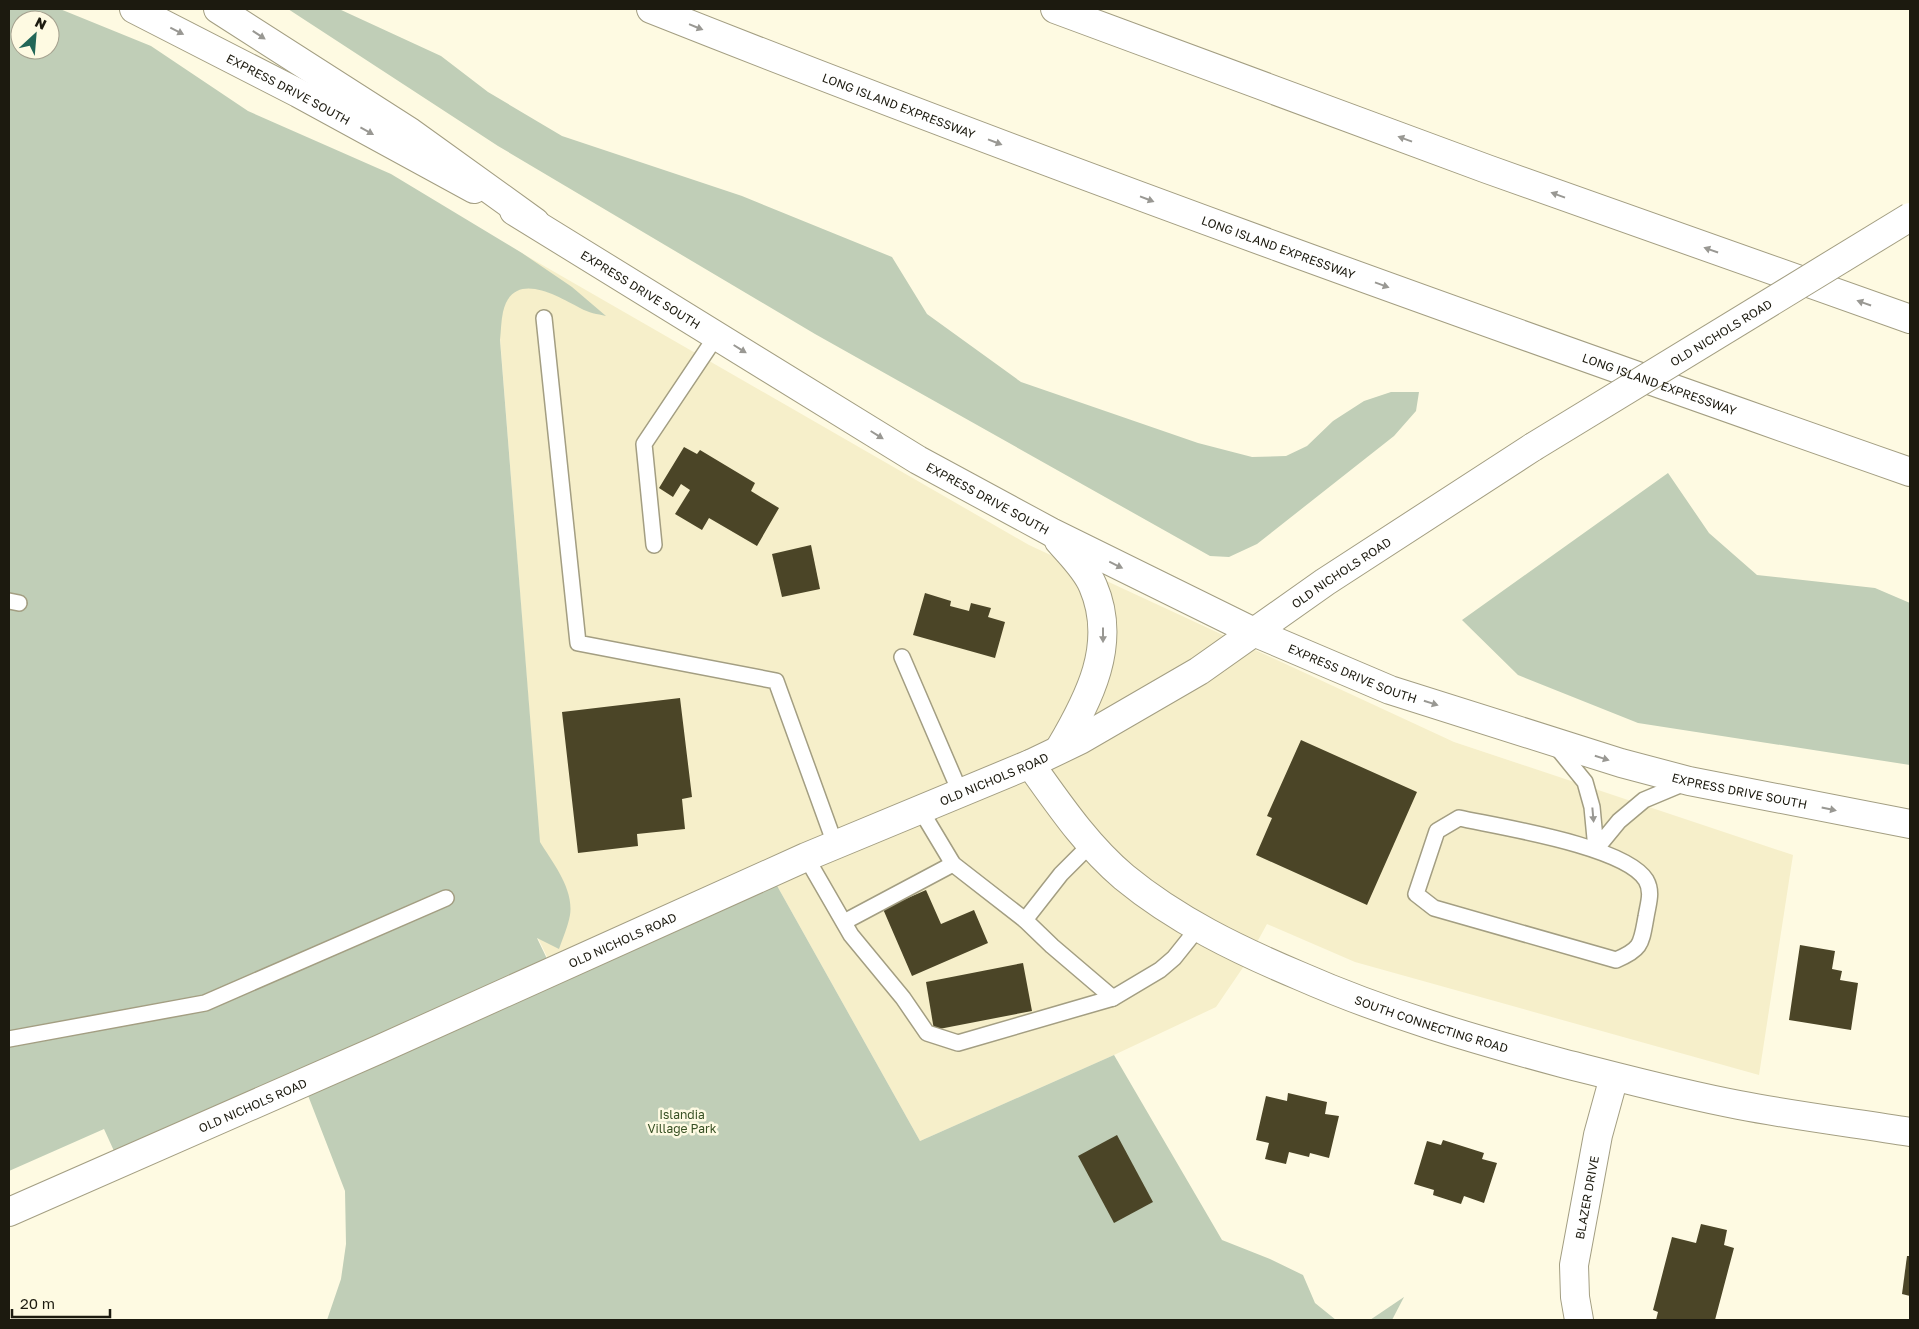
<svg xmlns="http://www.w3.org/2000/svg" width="1919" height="1329" font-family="'Golos Text',sans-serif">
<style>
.built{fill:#f6efca}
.green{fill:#c0ceb7;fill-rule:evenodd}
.building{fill:#4b4527}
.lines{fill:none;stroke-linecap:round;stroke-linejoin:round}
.service-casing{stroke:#a39e82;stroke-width:18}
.minor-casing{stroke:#a39e82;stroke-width:30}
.tertiary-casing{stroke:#a39e82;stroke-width:30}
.secondary-casing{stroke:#a39e82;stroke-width:30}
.motorway-casing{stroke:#a39e82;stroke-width:30}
.service{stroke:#fff;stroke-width:15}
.minor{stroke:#fff;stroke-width:28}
.tertiary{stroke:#fff;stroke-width:28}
.secondary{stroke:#fff;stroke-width:28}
.motorway{stroke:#fff;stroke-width:28}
.tertiary-bridge-casing{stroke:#a39e82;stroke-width:30;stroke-linecap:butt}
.tertiary-bridge{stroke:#fff;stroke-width:28}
.oneway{fill:#999893}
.labels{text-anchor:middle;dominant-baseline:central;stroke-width:5;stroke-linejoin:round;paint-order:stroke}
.street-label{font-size:12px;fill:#1c1a0f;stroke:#fefae2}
.park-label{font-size:12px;fill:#375023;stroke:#fefae2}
</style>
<rect width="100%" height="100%" fill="#fefae2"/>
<!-- built -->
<polygon class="built" points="492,236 1029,545 1454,742 1793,855 1759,1075 1355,962 1267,924 1244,966 1216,1007 1114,1055 920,1141 766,866 550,963 478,814 541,861"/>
<!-- green -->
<g class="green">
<path d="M9 9H60L151 46 248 111 391 174 522 253 572 287 606 316C597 314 589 313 580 308 557 296 513 269 503 312 501 321 501 331 500 340L540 842C553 863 574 889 570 915 568 926 563 938 559 949L537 938 549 963 766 866 920 1141 1114 1055 1222 1240 1270 1259 1303 1275 1315 1303 1336 1320H327L341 1279 346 1244 345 1191 302 1080 119 1162 104 1129 9 1171ZM20 20H50V50H20Z"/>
<polygon points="288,9 339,9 441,56 488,92 562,136 742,196 892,257 927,314 1021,382 1198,443 1252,457 1286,456 1307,446 1333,421 1364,401 1391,392 1419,392 1416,411 1394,436 1257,544 1229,557 1210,556 815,334 498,146"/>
<polygon points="1668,473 1709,533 1757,575 1875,588 1910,603 1910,765 1638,723 1518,675 1462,620"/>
<polygon points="1404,1297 1392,1320 1370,1320"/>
</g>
<!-- building -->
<g class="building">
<polygon points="684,447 697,454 700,450 755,483 751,491 779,508 757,546 709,518 702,530 675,514 690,490 681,484 673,497 659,488"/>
<polygon points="811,545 820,589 782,597 772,554"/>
<polygon points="925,593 951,601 950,606 969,611 971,603 991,608 988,617 1005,622 995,658 913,635"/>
<polygon points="680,698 692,797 682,799 685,829 637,834 638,846 578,853 562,712"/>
<polygon points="1301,740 1417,792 1367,905 1256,855 1272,818 1267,816"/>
<polygon points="926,890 941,924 974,910 988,943 912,976 883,909"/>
<polygon points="1800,945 1835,951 1832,969 1842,971 1840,980 1858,983 1851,1030 1789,1020"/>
<polygon points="1023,963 1032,1011 934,1030 926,982"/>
<polygon points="1288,1093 1327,1102 1325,1114 1339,1116 1329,1158 1310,1153 1309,1157 1289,1152 1286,1164 1265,1159 1269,1143 1256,1140 1266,1096 1287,1101"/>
<polygon points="1117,1135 1153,1202 1114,1223 1078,1156"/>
<polygon points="1443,1140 1484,1153 1482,1159 1497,1163 1484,1203 1464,1196 1461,1204 1433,1195 1434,1190 1414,1184 1427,1141 1441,1145"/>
<polygon points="1701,1224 1727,1230 1724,1245 1734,1248 1715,1320 1656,1320 1658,1312 1653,1310 1672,1237 1696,1243"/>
<polygon points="1907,1256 1910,1256 1910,1296 1902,1294"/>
</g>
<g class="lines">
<!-- service casing -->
<g class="service-casing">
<g id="service">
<polyline points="544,318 578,643 776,681 835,844"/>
<polyline points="654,545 644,444 717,335"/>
<polyline points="9,601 19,603"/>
<polyline points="902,657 960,792"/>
<polyline points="1555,745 1585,782 1592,807 1596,849 1619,821 1644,800 1687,782"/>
<polyline points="920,809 953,864 1025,920"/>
<path d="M1459 818C1500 827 1625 846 1646 880 1653 892 1648 904 1646 917 1641 944 1642 949 1616 960L1434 908 1416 894 1437 831Z"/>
<polyline points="1091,844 1061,874 1025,920 1052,946 1113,998 1160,970 1174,958 1198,928"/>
<polyline points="806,857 851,935 903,998 927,1033 958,1043 1113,998"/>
<polyline points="844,922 953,864"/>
<polyline points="9,1039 205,1003 446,898"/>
</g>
</g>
<!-- minor casing -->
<g class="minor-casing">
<g id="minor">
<path id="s1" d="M1030 764C1058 803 1086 845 1124 877 1176 920 1238 950 1300 976 1384 1013 1473 1039 1562 1063 1621 1078 1680 1094 1739 1105 1796 1116 1853 1123 1910 1132"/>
<path id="s2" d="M1579 1320 1575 1297 1574 1265 1598 1135 1614 1077"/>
</g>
</g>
<!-- tertiary casing -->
<g class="tertiary-casing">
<g id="tertiary">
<path id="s3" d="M9 1212 380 1049 806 857 1030 764 1080 740 1199 671 1325 582 1533 447"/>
</g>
</g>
<!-- secondary casing -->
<g class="secondary-casing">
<g id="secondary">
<path id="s4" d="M134 9 298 93 474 189"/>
<path id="s5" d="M514 211 918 460 1051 532 1256 633 1390 690 1621 763 1689 781 1910 824"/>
<path d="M1059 541C1071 555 1086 569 1093 586 1118 644 1089 699 1060 748"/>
</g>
</g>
<!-- motorway casing -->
<g class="motorway-casing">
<g id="motorway">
<polyline points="218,9 410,132 535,222"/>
<path id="s6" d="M651 9C1067 174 1488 324 1910 472"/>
<polyline points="1055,9 1487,169 1910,319"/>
</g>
</g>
<!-- service -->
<use href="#service" class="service"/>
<!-- minor -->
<use href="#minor" class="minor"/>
<!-- tertiary -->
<use href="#tertiary" class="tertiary"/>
<!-- secondary -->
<use href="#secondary" class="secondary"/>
<!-- motorway -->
<use href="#motorway" class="motorway"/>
<!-- tertiary-bridge casing -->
<g class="tertiary-bridge-casing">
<g id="tertiary-bridge">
<path id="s7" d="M1533 447 1910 217"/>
</g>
</g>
<!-- tertiary-bridge -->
<use href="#tertiary-bridge" class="tertiary-bridge"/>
</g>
<!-- one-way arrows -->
<defs><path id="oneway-solid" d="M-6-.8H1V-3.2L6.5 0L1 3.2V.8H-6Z" transform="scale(1.25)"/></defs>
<g class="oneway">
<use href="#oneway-solid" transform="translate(696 27) rotate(22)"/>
<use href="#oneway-solid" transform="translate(177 31) rotate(27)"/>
<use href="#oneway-solid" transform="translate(259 35) rotate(33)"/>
<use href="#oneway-solid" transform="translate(367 131) rotate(29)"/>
<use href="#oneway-solid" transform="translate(1405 139) rotate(-160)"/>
<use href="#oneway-solid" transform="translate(995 142) rotate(21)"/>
<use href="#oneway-solid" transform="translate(1558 195) rotate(-160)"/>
<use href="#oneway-solid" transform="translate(1147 199) rotate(21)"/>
<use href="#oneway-solid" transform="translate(1711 250) rotate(-161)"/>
<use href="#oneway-solid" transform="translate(1382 285) rotate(20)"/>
<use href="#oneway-solid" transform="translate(1864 303) rotate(-161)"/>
<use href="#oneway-solid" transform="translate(740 349) rotate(32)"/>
<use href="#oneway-solid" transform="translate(877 435) rotate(32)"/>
<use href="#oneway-solid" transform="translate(1116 565) rotate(26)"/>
<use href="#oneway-solid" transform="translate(1103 635) rotate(90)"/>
<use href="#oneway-solid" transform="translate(1431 703) rotate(18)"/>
<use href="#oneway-solid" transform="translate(1602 758) rotate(17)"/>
<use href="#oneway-solid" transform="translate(1829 809) rotate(12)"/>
<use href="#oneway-solid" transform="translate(1593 815) rotate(85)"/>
</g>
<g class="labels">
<!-- street labels -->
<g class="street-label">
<text stroke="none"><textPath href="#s4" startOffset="174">EXPRESS DRIVE SOUTH</textPath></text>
<text stroke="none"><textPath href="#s6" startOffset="266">LONG ISLAND EXPRESSWAY</textPath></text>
<text stroke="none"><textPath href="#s6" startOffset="671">LONG ISLAND EXPRESSWAY</textPath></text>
<text stroke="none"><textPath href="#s5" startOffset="149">EXPRESS DRIVE SOUTH</textPath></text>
<text stroke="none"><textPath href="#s7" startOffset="220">OLD NICHOLS ROAD</textPath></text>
<text stroke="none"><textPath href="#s6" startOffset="1076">LONG ISLAND EXPRESSWAY</textPath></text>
<text stroke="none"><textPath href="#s5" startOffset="554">EXPRESS DRIVE SOUTH</textPath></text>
<text stroke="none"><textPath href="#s3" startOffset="1481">OLD NICHOLS ROAD</textPath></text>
<text stroke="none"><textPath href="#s5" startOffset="959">EXPRESS DRIVE SOUTH</textPath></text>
<text stroke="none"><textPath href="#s3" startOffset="1076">OLD NICHOLS ROAD</textPath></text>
<text stroke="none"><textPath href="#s5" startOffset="1364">EXPRESS DRIVE SOUTH</textPath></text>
<text stroke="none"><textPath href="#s3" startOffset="671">OLD NICHOLS ROAD</textPath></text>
<text stroke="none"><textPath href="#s1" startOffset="490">SOUTH CONNECTING ROAD</textPath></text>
<text stroke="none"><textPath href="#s3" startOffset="266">OLD NICHOLS ROAD</textPath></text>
<text stroke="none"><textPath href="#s2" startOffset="124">BLAZER DRIVE</textPath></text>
</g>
<!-- park labels -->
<g class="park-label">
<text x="682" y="1114">Islandia<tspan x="682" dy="14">Village Park</tspan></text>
</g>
</g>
<!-- border -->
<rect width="1919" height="1329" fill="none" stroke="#1c1a0f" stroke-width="20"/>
<!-- north arrow -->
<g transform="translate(35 35) rotate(26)"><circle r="24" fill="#fefae2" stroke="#a4a08e"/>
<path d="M0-4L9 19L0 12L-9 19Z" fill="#226657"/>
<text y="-8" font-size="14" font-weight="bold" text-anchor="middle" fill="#1c1a0f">N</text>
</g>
<!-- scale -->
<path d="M12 1309v8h98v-8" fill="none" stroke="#1c1a0f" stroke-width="2.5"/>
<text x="20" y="1309" font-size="15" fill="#1c1a0f" stroke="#fefae2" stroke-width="4" paint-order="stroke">20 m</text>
</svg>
